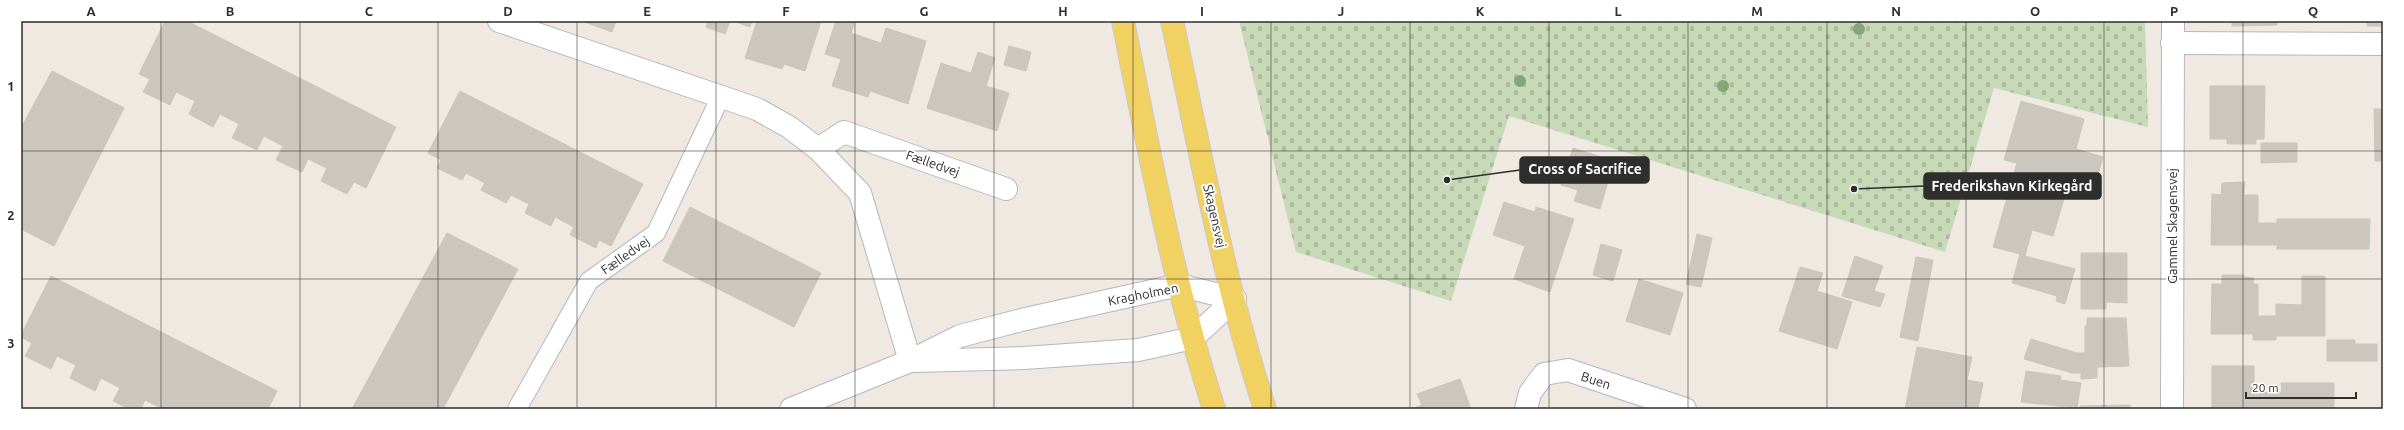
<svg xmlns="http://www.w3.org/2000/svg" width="2404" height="430" font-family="Ubuntu,sans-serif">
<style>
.cemetery{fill:url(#cemetery-stones)}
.building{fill:#cbc7bf;stroke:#cbc5ba}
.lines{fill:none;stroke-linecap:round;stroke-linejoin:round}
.lane-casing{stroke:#b4b7c1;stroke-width:20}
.street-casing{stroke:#b4b7c1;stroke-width:24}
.secondary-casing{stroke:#b4b7c1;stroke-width:24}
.primary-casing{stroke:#c9c9c9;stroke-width:24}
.lane{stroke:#fff;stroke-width:18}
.street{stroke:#fff;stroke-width:22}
.secondary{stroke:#fff;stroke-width:22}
.primary{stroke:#f2d163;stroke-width:22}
.tree{fill:#84a574}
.grid{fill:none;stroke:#2e2e2e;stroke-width:1;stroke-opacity:0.55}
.labels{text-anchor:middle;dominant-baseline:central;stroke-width:4;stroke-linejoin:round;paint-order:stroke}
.street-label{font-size:13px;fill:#2e2e2e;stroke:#fff}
.leader{fill:none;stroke:#2e2e2e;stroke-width:1.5}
.callout-dot{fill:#2e2e2e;stroke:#fff;stroke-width:1.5}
.callout{fill:#2e2e2e;stroke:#2e2e2e;stroke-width:1.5}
.callout-label{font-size:14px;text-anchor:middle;font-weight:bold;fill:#fff}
.neatline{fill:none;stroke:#2e2e2e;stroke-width:1.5}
.grid-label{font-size:13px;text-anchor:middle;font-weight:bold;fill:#2e2e2e}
</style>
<defs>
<pattern id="cemetery-stones" width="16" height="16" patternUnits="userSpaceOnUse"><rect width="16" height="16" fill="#c8d9b8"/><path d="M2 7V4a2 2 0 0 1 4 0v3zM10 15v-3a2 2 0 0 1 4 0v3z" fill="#acbb9e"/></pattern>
</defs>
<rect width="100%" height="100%" fill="#efe9e1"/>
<!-- cemetery -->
<polygon class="cemetery" points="1239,21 2145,21 2148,127 1994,88 1945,252 1509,116 1451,301 1296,252"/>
<!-- building -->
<g class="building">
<polygon points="165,21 187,21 396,127 366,188 354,182 347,194 321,181 327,168 308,159 302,172 276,160 283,146 264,136 257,150 232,138 239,124 220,114 213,127 189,114 195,101 176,92 170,105 143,92 150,79 139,74"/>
<polygon points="582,21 616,21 612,32"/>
<polygon points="708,21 730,21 725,34 706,27"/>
<polygon points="733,21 752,21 750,27"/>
<polygon points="757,21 821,21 805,71 784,64 782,69 745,58"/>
<polygon points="836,21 855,21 851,33 881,43 886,28 926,41 908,104 870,91 868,97 832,86 841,59 825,54"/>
<polygon points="2232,21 2277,21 2277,25 2232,26"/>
<rect x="2367" y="21" width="16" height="5"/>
<polygon points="1009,46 1031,52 1026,71 1004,65"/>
<polygon points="978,52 995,58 986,86 1009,93 997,131 927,108 941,63 971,73"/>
<polygon points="52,71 124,108 54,246 21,229 21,128"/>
<polygon points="2210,86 2265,86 2264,139 2256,139 2256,144 2227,144 2227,139 2210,139"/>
<polygon points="460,91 643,184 611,246 599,240 596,248 570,235 574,227 555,217 551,226 525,213 529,204 511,195 506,203 481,190 485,183 466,173 462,180 437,168 441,160 428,153"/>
<polygon points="2021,101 2084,119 2076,149 2103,157 2095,185 2070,178 2053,236 2032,230 2025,256 2075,269 2065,304 2056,301 2057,296 2012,283 2020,254 1993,247 2017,163 2004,160"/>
<polygon points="2374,109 2383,109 2383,161 2375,161"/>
<polygon points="2261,143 2297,143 2297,162 2261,163"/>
<polygon points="1573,148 1614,161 1600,209 1574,201 1578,190 1561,185 1563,179 1555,176 1558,167 1566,170"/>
<polygon points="2245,182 2244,195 2258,195 2258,223 2277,223 2277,219 2370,219 2369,249 2277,249 2277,245 2211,245 2212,194 2221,195 2222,183"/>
<polygon points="1504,202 1535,212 1536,207 1574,219 1550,292 1514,279 1525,246 1493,235"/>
<polygon points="690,207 821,273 794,327 663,261"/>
<polygon points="447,233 518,269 443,409 352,409"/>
<polygon points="1697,234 1712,238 1701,287 1686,284"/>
<polygon points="1601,244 1622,250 1613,281 1593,275"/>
<polygon points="2081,253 2127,253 2127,303 2106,302 2106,309 2081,309"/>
<polygon points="1855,256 1883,266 1874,291 1885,294 1880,307 1842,296"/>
<polygon points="1916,257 1933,260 1918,341 1900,337"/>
<polygon points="1800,267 1823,273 1817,291 1852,302 1837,349 1779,331"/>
<polygon points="2222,275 2244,275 2244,277 2254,278 2253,284 2258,284 2258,316 2276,316 2276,304 2302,305 2302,276 2325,276 2325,336 2276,336 2276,340 2253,340 2253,334 2211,334 2212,284 2222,284"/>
<polygon points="51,276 277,391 268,409 163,409 145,400 141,409 129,409 113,401 120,388 101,378 95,391 70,378 76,365 57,356 51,369 25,356 32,343 21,337 21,335"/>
<polygon points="1639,279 1683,293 1670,335 1626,321"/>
<polygon points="2087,318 2126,318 2129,366 2097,367 2097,378 2081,379 2081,373 2072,373 2024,359 2031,339 2077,353 2085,353 2085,326 2087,326"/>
<polygon points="2327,340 2355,340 2355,344 2377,344 2377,361 2327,361"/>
<polygon points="1917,347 1972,357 1967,380 1983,383 1978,409 1905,409"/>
<polygon points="2212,366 2254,366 2254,393 2282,392 2281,383 2334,383 2334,409 2212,409"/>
<polygon points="2026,371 2061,376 2060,380 2081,383 2077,408 2021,402"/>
<polygon points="1460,379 1471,409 1411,409 1422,405 1417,394"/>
<polygon points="2130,405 2130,409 2080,409 2080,406"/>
</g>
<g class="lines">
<!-- lane casing -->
<g class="lane-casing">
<polyline id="lane" points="517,409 589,281 656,233 721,96"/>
</g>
<!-- street casing -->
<g class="street-casing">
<g id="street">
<polyline points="499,21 757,109 789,127 818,149 860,193 910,361"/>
<polyline points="2172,43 2383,44"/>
<polyline points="818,149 844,132 1006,189"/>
<polyline points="1526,409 1530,393 1544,374 1568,370 1685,409"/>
</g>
</g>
<!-- secondary casing -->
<g class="secondary-casing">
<g id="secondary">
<polyline points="915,361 1024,358 1138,350 1193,338 1235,299"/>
<polyline points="791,409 910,361 960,336 1021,320 1179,285 1235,299"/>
<polyline points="2172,409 2173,21"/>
</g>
</g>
<!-- primary casing -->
<g class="primary-casing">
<g id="primary">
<path d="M1123 21C1149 151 1173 282 1214 409"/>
<path d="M1172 21C1200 150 1224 283 1265 409"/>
</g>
</g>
<!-- lane -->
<use href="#lane" class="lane"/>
<!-- street -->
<use href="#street" class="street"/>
<!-- secondary -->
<use href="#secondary" class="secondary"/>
<!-- primary -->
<use href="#primary" class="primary"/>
</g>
<!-- trees -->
<g class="tree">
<circle cx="1859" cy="29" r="6"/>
<circle cx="1520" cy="81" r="6"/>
<circle cx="1723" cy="86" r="6"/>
</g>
<!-- grid -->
<path class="grid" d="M161 21V409M300 21V409M438 21V409M577 21V409M716 21V409M855 21V409M994 21V409M1133 21V409M1271 21V409M1410 21V409M1549 21V409M1688 21V409M1827 21V409M1966 21V409M2104 21V409M2243 21V409M21 151H2383M21 279H2383"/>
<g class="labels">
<!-- street labels -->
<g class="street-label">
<text transform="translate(933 163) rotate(19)">Fælledvej</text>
<text transform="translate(1215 216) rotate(77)">Skagensvej</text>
<text transform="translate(2172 226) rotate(-90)">Gammel Skagensvej</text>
<text transform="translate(625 255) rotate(-35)">Fælledvej</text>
<text transform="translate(1143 294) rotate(-11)">Kragholmen</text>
<text transform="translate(1596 380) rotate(18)">Buen</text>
</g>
</g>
<!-- callouts -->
<path class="leader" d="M1447 180L1520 170M1854 189L1924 186"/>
<g class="callout-dot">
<circle cx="1447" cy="180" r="4"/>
<circle cx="1854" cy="189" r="4"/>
</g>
<g class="callout">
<rect x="1520" y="157" width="129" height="26" rx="4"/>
<rect x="1924" y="173" width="177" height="26" rx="4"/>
</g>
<g class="callout-label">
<text x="1585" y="174">Cross of Sacrifice</text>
<text x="2012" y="191">Frederikshavn Kirkegård</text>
</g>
<!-- border -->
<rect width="2404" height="430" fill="none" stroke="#ffffff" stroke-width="44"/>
<!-- scale -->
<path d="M2246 392v6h110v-6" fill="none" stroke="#2e2e2e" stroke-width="2"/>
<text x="2252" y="392" font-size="12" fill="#2e2e2e" stroke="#ffffff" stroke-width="3" paint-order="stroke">20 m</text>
<rect x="22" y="22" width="2360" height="386" class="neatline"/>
<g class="grid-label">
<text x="91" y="16">A</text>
<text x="230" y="16">B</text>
<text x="369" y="16">C</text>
<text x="508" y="16">D</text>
<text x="647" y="16">E</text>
<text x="786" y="16">F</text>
<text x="924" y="16">G</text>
<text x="1063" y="16">H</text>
<text x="1202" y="16">I</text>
<text x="1341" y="16">J</text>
<text x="1480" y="16">K</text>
<text x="1618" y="16">L</text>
<text x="1757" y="16">M</text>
<text x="1896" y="16">N</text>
<text x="2035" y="16">O</text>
<text x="2174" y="16">P</text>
<text x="2313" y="16">Q</text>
<text x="11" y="91">1</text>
<text x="11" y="220">2</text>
<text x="11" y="348">3</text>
</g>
</svg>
